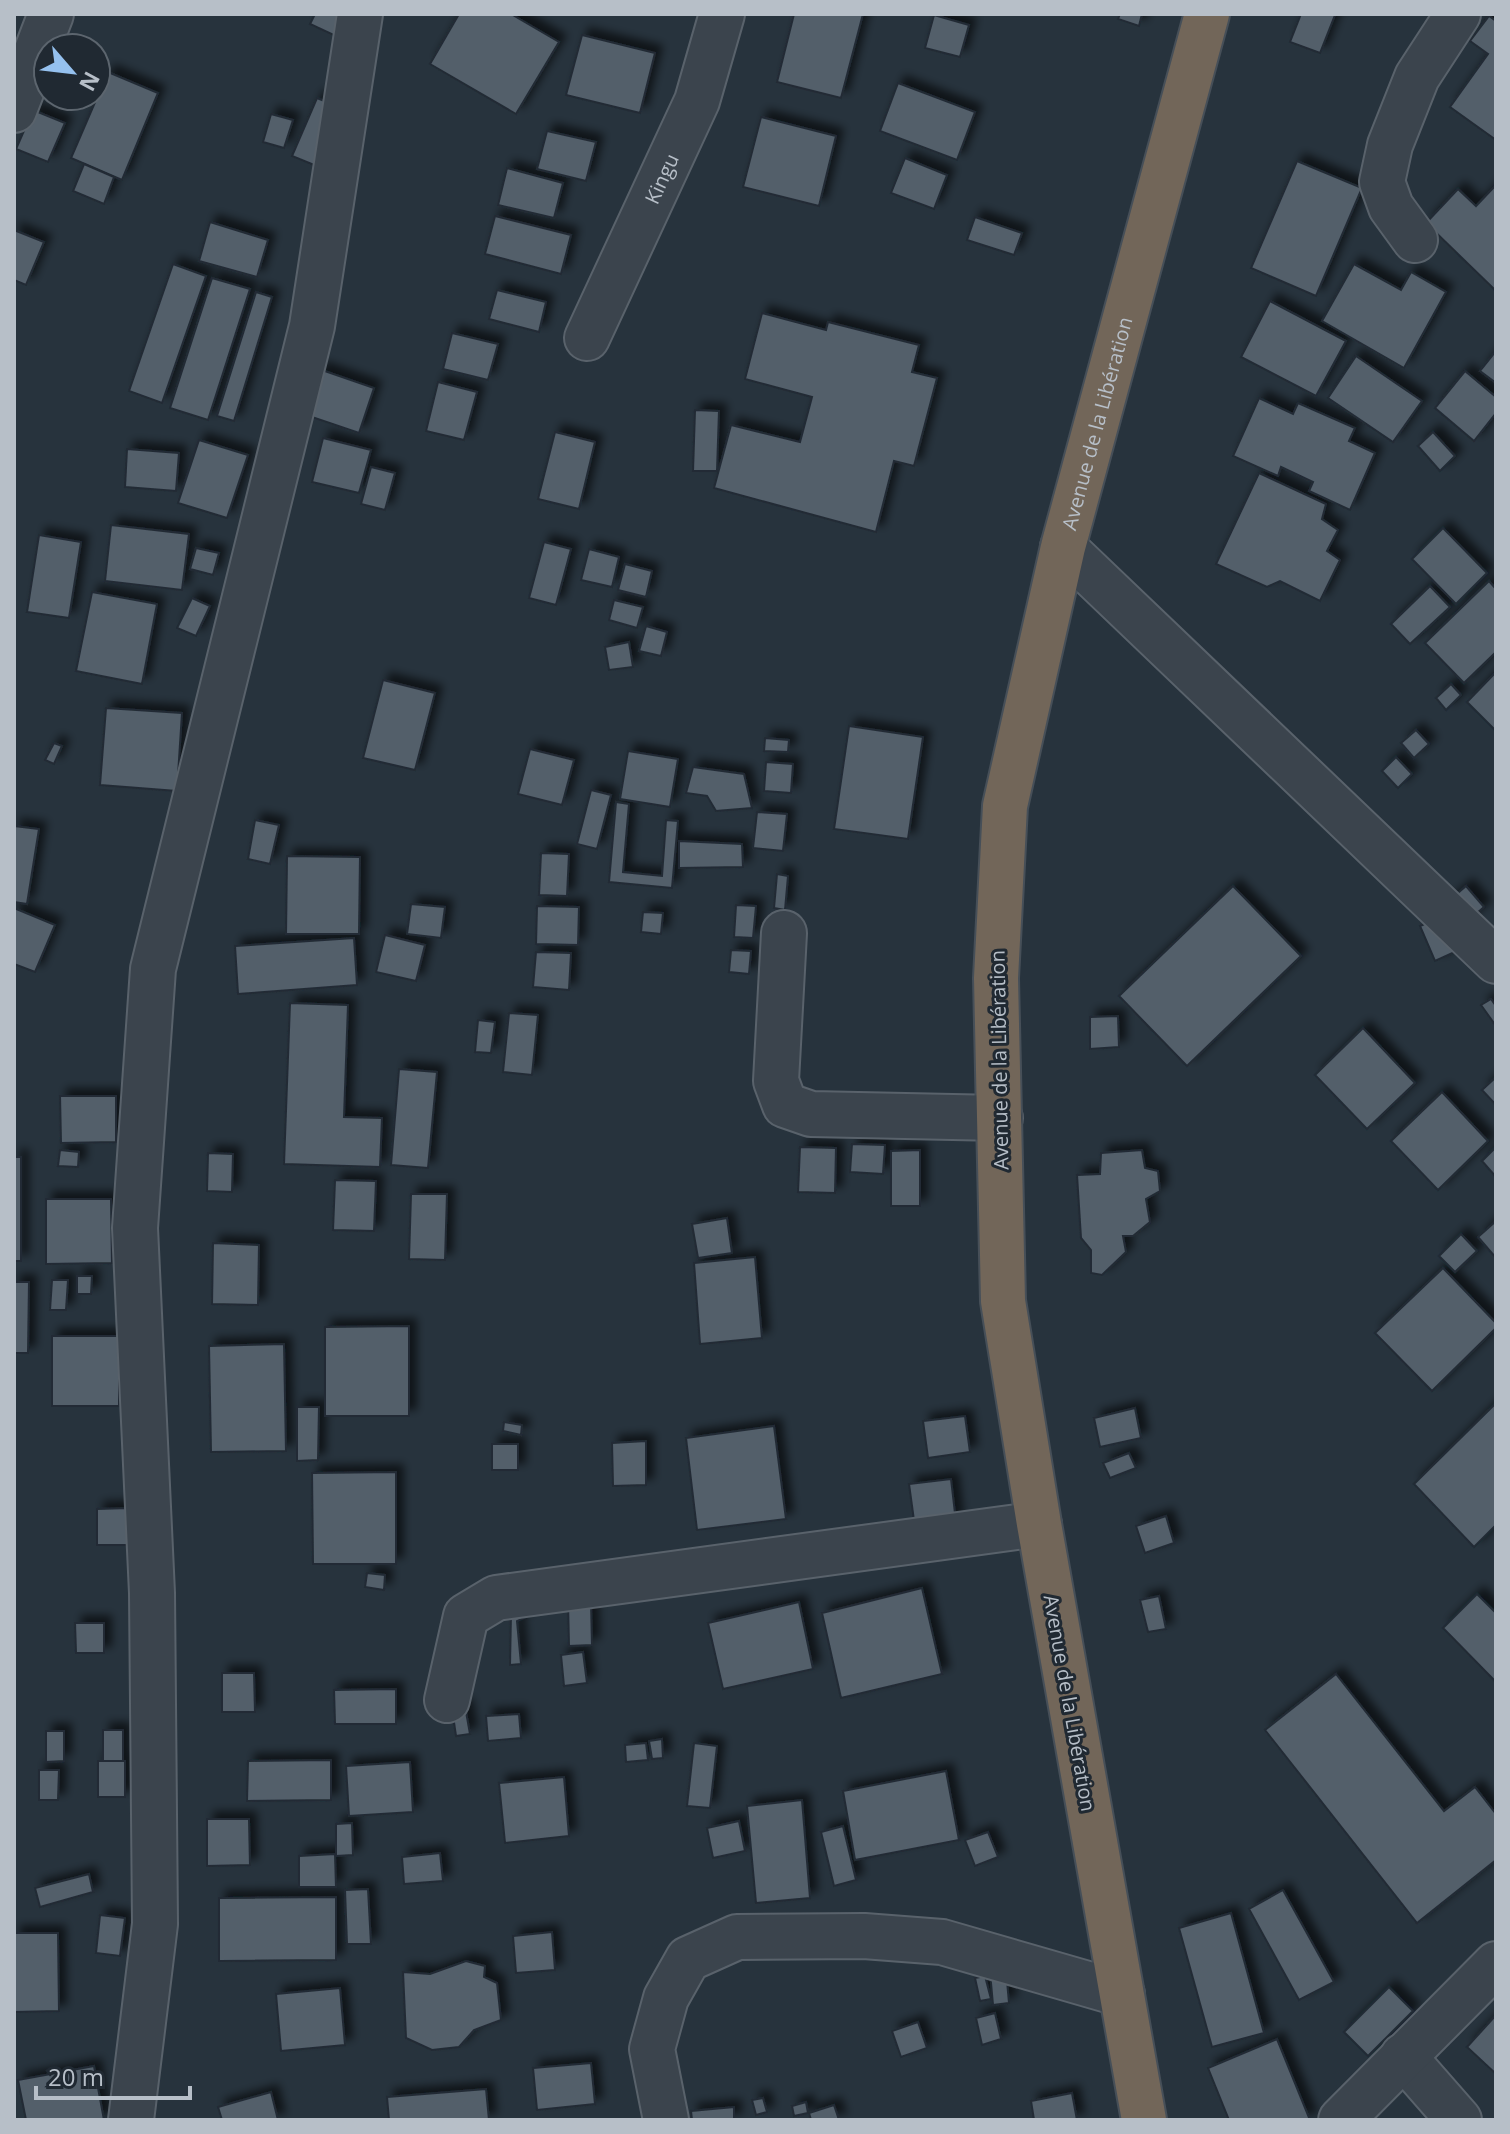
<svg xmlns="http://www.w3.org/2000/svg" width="1510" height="2134" font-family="'Open Sans',sans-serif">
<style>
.building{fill:#525e6a;stroke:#222b34;stroke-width:2;filter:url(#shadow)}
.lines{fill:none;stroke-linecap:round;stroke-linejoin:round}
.minor-casing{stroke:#59626b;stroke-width:48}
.highway-casing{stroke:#464f58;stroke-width:48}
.minor{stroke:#3b444d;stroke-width:44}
.highway{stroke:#726659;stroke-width:44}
.labels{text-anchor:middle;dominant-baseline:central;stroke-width:6;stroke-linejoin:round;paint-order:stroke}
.street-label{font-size:20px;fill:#b7bfc8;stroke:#202932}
</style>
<defs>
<filter id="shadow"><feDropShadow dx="7" dy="-7" stdDeviation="4" flood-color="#0009"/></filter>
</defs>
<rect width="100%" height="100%" fill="#27333d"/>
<!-- building -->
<g class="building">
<polygon points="315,14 351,14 340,38 310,24"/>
<polygon points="459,14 511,14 559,42 516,114 430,64"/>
<polygon points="794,14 863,14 841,98 777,82"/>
<polygon points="1120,14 1142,14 1139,26 1118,19"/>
<polygon points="1301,14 1335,15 1320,53 1290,42"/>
<polygon points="934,15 969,25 960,57 925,48"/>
<polygon points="1489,16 1496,21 1496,140 1450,107 1488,54 1470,41"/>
<polygon points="582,35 655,53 640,113 566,95"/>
<polygon points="108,72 158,93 122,180 71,158"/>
<polygon points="898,83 975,112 957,160 880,131"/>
<polygon points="317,98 344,109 319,167 292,156"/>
<polygon points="33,110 65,123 48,162 16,149"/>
<polygon points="271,114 293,120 284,148 263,142"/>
<polygon points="761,117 836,136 819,206 743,187"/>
<polygon points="547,131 596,142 586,181 537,169"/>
<polygon points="905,158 947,175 934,209 891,193"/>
<polygon points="1297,161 1362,188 1316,296 1251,268"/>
<polygon points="84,164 114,177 104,204 73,191"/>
<polygon points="507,168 563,183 554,218 498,205"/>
<polygon points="1495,186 1496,290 1495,290 1426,223 1458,189 1476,206"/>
<polygon points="495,216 571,235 561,274 485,254"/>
<polygon points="975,217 1022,233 1014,255 967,240"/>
<polygon points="210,222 268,240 257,277 199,261"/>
<polygon points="14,230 44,242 26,285 14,280"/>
<polygon points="173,264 206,276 162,403 129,391"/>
<polygon points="1354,264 1401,290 1411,272 1446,292 1404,368 1322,321"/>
<polygon points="212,278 250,289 208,420 170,408"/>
<polygon points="497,290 546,302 539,332 489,319"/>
<polygon points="256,292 272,297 234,421 217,416"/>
<polygon points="1270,301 1346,341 1316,396 1241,357"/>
<polygon points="762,313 826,330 828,322 919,345 912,372 937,378 914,466 894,461 876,532 714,488 731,425 800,442 812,397 745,379"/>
<polygon points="452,333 498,344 488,380 443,369"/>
<polygon points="1496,351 1496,383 1480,371"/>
<polygon points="1356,356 1422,401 1393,442 1328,398"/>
<polygon points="319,369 374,388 359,433 303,414"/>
<polygon points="1465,371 1496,397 1496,413 1474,441 1435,408"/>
<polygon points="438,382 477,392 464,440 426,431"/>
<polygon points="1259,398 1293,414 1298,403 1355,428 1349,441 1375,453 1350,510 1309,491 1313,482 1281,467 1278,476 1233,456"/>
<polygon points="695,410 719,411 717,471 693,471"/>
<polygon points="555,432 595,442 579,509 538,499"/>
<polygon points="1433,432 1455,456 1440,471 1418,446"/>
<polygon points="323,438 371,450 359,493 312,482"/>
<polygon points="199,440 248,455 227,518 178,503"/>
<polygon points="127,449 179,453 176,491 125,487"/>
<polygon points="371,467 395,473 385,510 361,504"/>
<polygon points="1259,473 1326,504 1322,519 1338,530 1327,551 1340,560 1320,601 1280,581 1267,587 1216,564"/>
<polygon points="111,525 189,534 182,590 105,581"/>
<polygon points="1443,528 1487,573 1456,604 1412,559"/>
<polygon points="39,535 81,542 69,618 27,612"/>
<polygon points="544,542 571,549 556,605 529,598"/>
<polygon points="196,548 219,553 213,575 190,569"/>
<polygon points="589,549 619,557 612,587 581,580"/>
<polygon points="625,564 652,571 646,597 618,590"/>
<polygon points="1489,581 1496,589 1496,652 1464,683 1425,643"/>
<polygon points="1430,586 1450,607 1410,644 1391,624"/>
<polygon points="92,592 157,604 142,684 76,671"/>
<polygon points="192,598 210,606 196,636 177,628"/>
<polygon points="614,600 643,607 637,628 609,620"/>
<polygon points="646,626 667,632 661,656 639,651"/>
<polygon points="629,642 633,667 609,670 605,647"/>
<polygon points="1496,672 1496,731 1467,702"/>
<polygon points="383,680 435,693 415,770 363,758"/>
<polygon points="1451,684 1461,695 1446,710 1436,698"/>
<polygon points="106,708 182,713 177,791 100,785"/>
<polygon points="849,726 923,737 908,839 834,829"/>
<polygon points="1416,730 1429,744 1414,758 1401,743"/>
<polygon points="765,738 789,740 788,752 764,751"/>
<polygon points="54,743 62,746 54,764 45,760"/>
<polygon points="530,749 574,760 562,805 518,794"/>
<polygon points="628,751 678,759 670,807 620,799"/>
<polygon points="1396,757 1412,774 1398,788 1382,771"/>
<polygon points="766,762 793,764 791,793 764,791"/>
<polygon points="693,767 744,774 752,808 716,811 707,796 686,793"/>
<polygon points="591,790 611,795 597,849 577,844"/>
<polygon points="616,802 629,804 623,872 662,876 666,820 678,821 672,888 609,882"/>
<polygon points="757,812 787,814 783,851 753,848"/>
<polygon points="255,820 279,825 270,864 248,859"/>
<polygon points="14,826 39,829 27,904 14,902"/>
<polygon points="679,841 742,844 743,867 679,868"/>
<polygon points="541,853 569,854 567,896 539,895"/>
<polygon points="287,856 360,857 359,934 286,934"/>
<polygon points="777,874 788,876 785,910 774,908"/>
<polygon points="1233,886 1301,956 1187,1066 1119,996"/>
<polygon points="1466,886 1484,907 1462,926 1444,905"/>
<polygon points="411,904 445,907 441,938 407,934"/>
<polygon points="736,905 756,906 753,938 734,937"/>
<polygon points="537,906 579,907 578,945 536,944"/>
<polygon points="14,908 55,925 35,972 14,964"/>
<polygon points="643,912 663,913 661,934 641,932"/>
<polygon points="1441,917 1457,951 1435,961 1420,926"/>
<polygon points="385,935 425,945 416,981 376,972"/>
<polygon points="354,938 357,985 238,994 235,946"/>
<polygon points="731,950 751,951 749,974 729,972"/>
<polygon points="536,952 571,953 569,990 533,987"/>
<polygon points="1491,999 1496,1006 1496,1026 1481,1005"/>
<polygon points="290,1003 348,1005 344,1117 382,1118 380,1167 284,1164"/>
<polygon points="509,1013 538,1015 532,1075 503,1072"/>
<polygon points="1118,1016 1119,1047 1090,1049 1090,1017"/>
<polygon points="478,1020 495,1022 491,1053 475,1052"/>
<polygon points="1363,1028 1415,1083 1367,1129 1315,1075"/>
<polygon points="399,1069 437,1072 428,1168 391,1165"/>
<polygon points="1496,1077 1496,1105 1482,1090"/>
<polygon points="1442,1092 1488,1141 1438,1190 1391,1141"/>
<polygon points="60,1096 116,1096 116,1142 61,1143"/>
<polygon points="852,1144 885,1145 883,1174 850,1172"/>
<polygon points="800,1147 836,1148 835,1193 798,1192"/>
<polygon points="1496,1147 1496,1177 1482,1161"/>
<polygon points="60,1150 79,1152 78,1167 58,1166"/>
<polygon points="920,1150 920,1206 891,1206 891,1151"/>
<polygon points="1142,1150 1145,1168 1158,1171 1160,1191 1146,1199 1150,1222 1133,1236 1123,1236 1126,1252 1102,1275 1091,1273 1091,1250 1081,1238 1077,1175 1100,1174 1101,1153"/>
<polygon points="208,1153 233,1154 232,1192 207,1191"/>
<rect x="14" y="1157" width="7" height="104"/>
<polygon points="335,1180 376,1181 374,1231 333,1230"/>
<polygon points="411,1194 447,1194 445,1260 409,1259"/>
<polygon points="46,1199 111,1199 112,1263 46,1264"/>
<polygon points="727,1218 732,1253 698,1258 692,1224"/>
<polygon points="1496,1221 1496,1258 1478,1237"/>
<polygon points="1461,1234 1477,1251 1455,1272 1439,1256"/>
<polygon points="213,1243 259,1245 258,1305 212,1304"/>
<polygon points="755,1257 762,1338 700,1344 694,1263"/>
<polygon points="1443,1268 1496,1323 1496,1328 1432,1391 1375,1333"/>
<polygon points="77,1276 92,1276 91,1294 77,1294"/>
<polygon points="52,1280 68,1280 66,1310 50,1310"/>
<polygon points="14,1282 29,1282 28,1353 14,1353"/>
<polygon points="409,1326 409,1416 325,1416 325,1327"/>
<rect x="52" y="1336" width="67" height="70"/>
<polygon points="284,1344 286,1451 211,1452 209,1346"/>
<polygon points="1494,1405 1496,1407 1496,1525 1474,1547 1414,1484"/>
<polygon points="297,1407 319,1407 318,1460 297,1461"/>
<polygon points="1135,1408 1141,1438 1100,1447 1094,1418"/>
<polygon points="965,1416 970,1452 928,1458 923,1421"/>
<polygon points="504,1422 522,1425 521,1435 503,1431"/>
<polygon points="774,1426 786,1519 697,1530 686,1438"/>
<polygon points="646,1441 646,1485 613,1486 612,1443"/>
<rect x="492" y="1444" width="26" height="26"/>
<polygon points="1129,1453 1136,1468 1110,1478 1103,1463"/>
<polygon points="396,1472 396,1564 313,1564 312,1473"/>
<polygon points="951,1479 956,1522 915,1528 909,1484"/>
<polygon points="128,1508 128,1545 97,1545 97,1509"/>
<polygon points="1166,1516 1174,1543 1145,1553 1136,1526"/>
<polygon points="367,1573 385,1575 384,1590 365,1587"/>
<polygon points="922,1588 942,1674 841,1698 822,1613"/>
<polygon points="1477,1594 1496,1613 1496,1677 1494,1680 1443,1628"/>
<polygon points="1159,1596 1166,1629 1148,1632 1140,1600"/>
<polygon points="559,1602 517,1621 521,1664 510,1665 511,1612"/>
<polygon points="591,1602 592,1645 569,1646 568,1603"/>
<polygon points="799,1602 813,1669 723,1689 708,1623"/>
<polygon points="75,1623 104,1623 104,1653 76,1653"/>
<polygon points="583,1652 587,1683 564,1686 561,1655"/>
<polygon points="222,1673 254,1673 255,1712 222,1712"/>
<polygon points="1336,1674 1444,1811 1475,1787 1496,1814 1496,1860 1417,1923 1265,1730"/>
<polygon points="396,1689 396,1724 335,1724 334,1690"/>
<polygon points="465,1706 470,1734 456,1736 452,1709"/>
<polygon points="519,1714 521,1738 488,1741 486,1716"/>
<polygon points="103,1730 123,1730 123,1761 103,1762"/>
<polygon points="46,1731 64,1731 64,1761 46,1762"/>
<polygon points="662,1739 663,1758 652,1759 649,1741"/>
<polygon points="646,1743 648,1760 626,1762 625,1745"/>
<polygon points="694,1743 717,1746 710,1808 687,1806"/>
<polygon points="331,1760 331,1800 247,1801 248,1761"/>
<rect x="98" y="1761" width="27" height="36"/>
<polygon points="410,1762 413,1812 349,1816 346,1766"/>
<polygon points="39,1770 59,1770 58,1800 39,1800"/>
<polygon points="946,1771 959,1840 855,1860 843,1791"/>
<polygon points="564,1777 569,1836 505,1843 499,1783"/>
<polygon points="802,1800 810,1898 756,1903 747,1806"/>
<polygon points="207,1819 249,1819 250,1865 207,1866"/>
<polygon points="739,1821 745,1851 713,1858 707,1828"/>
<polygon points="352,1823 353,1855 336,1856 336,1824"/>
<polygon points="843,1826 856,1880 834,1886 821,1832"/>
<polygon points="988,1832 998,1857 975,1866 965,1840"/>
<polygon points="440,1853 443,1881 404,1884 402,1857"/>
<polygon points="335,1854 336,1887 299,1887 299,1856"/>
<polygon points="89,1874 93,1892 40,1907 35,1888"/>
<polygon points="368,1889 371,1944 347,1944 345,1890"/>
<polygon points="1283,1890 1334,1982 1299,2000 1249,1909"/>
<polygon points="336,1897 336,1960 219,1961 219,1898"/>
<polygon points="1231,1913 1264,2033 1212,2047 1179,1928"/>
<polygon points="100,1915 125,1918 120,1956 96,1953"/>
<polygon points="552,1932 555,1970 516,1973 513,1936"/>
<polygon points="14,1933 58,1933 59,2011 14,2012"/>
<polygon points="466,1961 485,1966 484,1977 497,1983 501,2020 474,2030 459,2047 432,2050 406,2038 403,1972 430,1974"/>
<polygon points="1006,1970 1009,2003 993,2005 990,1972"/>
<polygon points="985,1976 991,1999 980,2001 975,1978"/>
<polygon points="1389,1987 1413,2011 1368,2056 1344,2032"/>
<polygon points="340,1988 345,2045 281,2051 276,1994"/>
<polygon points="995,2013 1001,2039 982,2045 976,2018"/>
<polygon points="1496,2015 1496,2074 1467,2047"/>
<polygon points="918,2022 927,2048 901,2057 892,2031"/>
<polygon points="1277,2039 1310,2120 1229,2120 1208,2068"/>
<polygon points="591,2063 595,2104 537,2110 533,2068"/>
<polygon points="94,2066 104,2120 26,2120 18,2080"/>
<polygon points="486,2089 489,2120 389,2120 387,2097"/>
<polygon points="271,2092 278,2120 222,2120 218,2107"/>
<polygon points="1072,2093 1077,2120 1034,2120 1031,2101"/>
<polygon points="763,2098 767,2112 756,2115 752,2100"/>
<polygon points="806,2102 808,2113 794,2116 792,2106"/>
<polygon points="834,2105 839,2120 811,2120 809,2113"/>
<polygon points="734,2107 734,2120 692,2120 691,2111"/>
</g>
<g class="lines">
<!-- minor casing -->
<g class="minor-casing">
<g id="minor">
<polyline points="14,110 51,14"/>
<polyline points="1415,240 1391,207 1382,182 1390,145 1417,77 1458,14"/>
<path id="s1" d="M587 338 697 101 722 14"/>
<polyline points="1063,547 1496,961"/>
<polyline points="784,933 776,1081 785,1105 811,1114 1000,1118"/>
<polyline points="447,1700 466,1616 496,1598 1039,1524"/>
<polyline points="1403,2056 1459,2120"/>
<polyline points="131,2120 155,1924 152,1593 135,1228 153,969 312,326 360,14"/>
<polyline points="666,2120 652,2049 666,1998 688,1959 737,1937 864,1936 942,1942 1122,1994"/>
<polyline points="1341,2120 1496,1964"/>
</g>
</g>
<!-- highway casing -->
<g class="highway-casing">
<g id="highway">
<path id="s2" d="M1144 2120 1039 1524 1003 1301 996 978 1005 806 1063 547 1207 14"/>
</g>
</g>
<!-- minor -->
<use href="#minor" class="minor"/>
<!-- highway -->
<use href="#highway" class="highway"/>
</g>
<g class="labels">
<!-- street labels -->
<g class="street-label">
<text stroke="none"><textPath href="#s1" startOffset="176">Kingu</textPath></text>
<text stroke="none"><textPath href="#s2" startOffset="1720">Avenue de la Libération</textPath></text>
<text transform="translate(999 1060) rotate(-91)">Avenue de la Libération</text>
<text transform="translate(1070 1703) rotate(80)">Avenue de la Libération</text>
</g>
</g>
<!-- border -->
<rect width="1510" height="2134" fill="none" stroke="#b7bfc8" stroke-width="32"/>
<!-- north arrow -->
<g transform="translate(72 72) rotate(118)"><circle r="38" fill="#202932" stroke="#5c656e" stroke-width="2"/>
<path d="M0-6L14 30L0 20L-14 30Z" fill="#95c1ef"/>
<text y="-12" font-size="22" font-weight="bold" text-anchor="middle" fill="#b7bfc8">N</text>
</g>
<!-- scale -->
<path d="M36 2086v12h154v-12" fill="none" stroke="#b7bfc8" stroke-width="4"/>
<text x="48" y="2086" font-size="24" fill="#b7bfc8" stroke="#202932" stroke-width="6" paint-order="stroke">20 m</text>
</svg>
